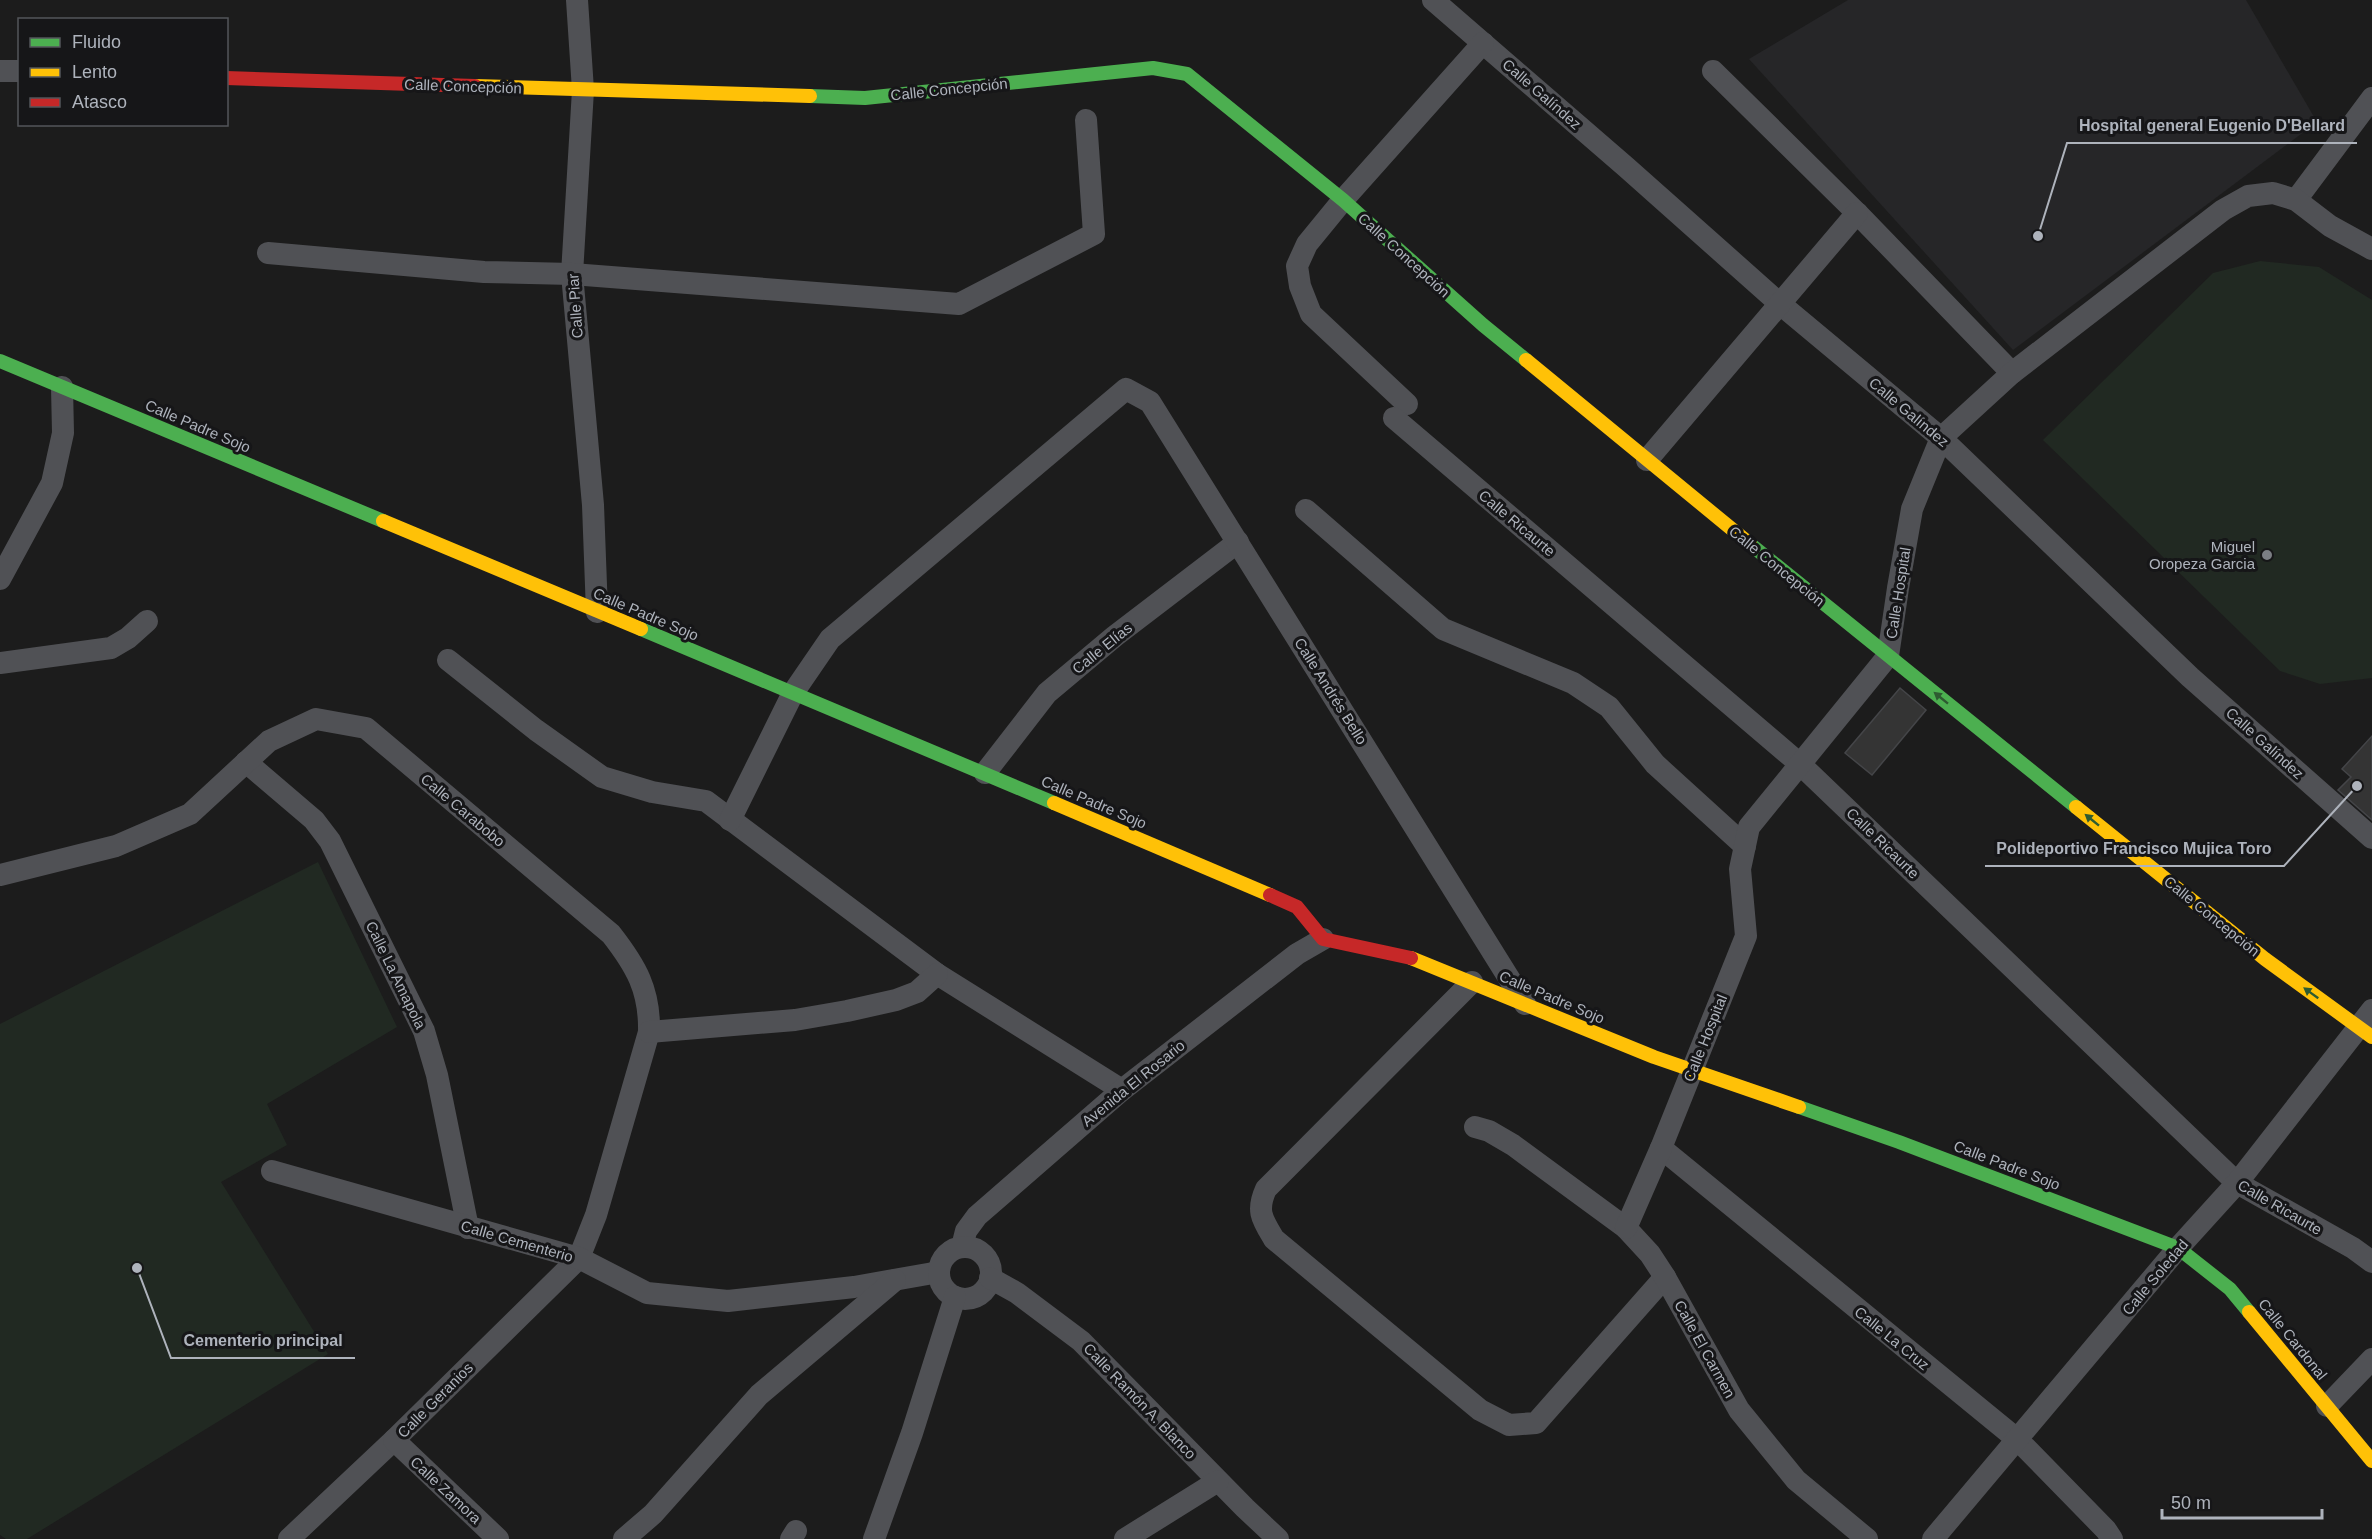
<svg xmlns="http://www.w3.org/2000/svg" width="2372" height="1539" font-family="Helvetica,sans-serif">
<style>
.built{fill:#262628}
.green{fill:#212922}
.building{fill:#343434;stroke:#444548;stroke-width:1.5}
.lines{fill:none;stroke-linecap:round;stroke-linejoin:round}
.street{stroke:#505155;stroke-width:22}
.fast{stroke:#4caf50;stroke-width:14}
.slow{stroke:#ffc107;stroke-width:14}
.jam{stroke:#c62828;stroke-width:14}
.oneway{fill:#2e5b31}
.poi-dot{fill:#7b7e84;stroke:#161618;stroke-width:2}
.labels{text-anchor:middle;dominant-baseline:central;stroke-width:6;stroke-linejoin:round;paint-order:stroke}
.street-label{font-size:15px;fill:#aeb3bc;stroke:#161618}
.poi-label{font-size:15px;fill:#aeb3bc;stroke:#161618;text-anchor:end}
.leader{fill:none;stroke:#aeb3bc;stroke-width:2}
.callout-dot{fill:#aeb3bc;stroke:#161618;stroke-width:2}
.callout-label{font-size:16px;text-anchor:middle;font-weight:bold;fill:#aeb3bc;stroke:#161618;stroke-width:6;stroke-linejoin:round;paint-order:stroke}
</style>
<rect width="100%" height="100%" fill="#1c1c1c"/>
<!-- built -->
<polygon class="built" points="1848,0 2246,0 2317,122 2013,350 1749,59"/>
<!-- green -->
<g class="green">
<polygon points="2260,261 2319,267 2372,300 2372,678 2320,684 2280,671 2043,440 2213,273"/>
<polygon points="318,862 397,1027 267,1104 287,1145 221,1182 328,1354 27,1539 6,1539 0,1535 0,1024"/>
</g>
<!-- building -->
<g class="building">
<polygon points="1900,688 1926,710 1872,775 1845,753"/>
<polygon points="2372,736 2372,820 2338,790 2351,777 2342,769"/>
</g>
<g class="lines">
<!-- street -->
<g class="street">
<polyline points="577,0 583,90 572,274 593,505 597,612"/>
<polyline points="1433,0 1626,167 1779,303 1941,438 2190,677 2372,838"/>
<polyline points="0,71 20,71"/>
<polyline points="1713,71 1857,213 2012,373"/>
<polyline points="2296,200 2372,98"/>
<polyline points="268,253 484,272 572,274 959,304 1094,234 1086,120"/>
<polyline points="1407,404 1311,314 1300,286 1297,266 1307,244 1343,200 1483,43"/>
<polyline points="1394,418 1800,764 2237,1183 2353,1248 2372,1262"/>
<polyline points="1647,460 1857,213"/>
<polyline points="1306,510 1443,629 1573,683 1609,707 1655,764 1745,846"/>
<polyline points="0,579 52,483 63,433 62,387"/>
<polyline points="448,660 536,730 602,777 652,792 706,801 937,974 1122,1090"/>
<polyline points="0,663 111,648 128,638 147,621"/>
<polyline points="246,762 314,820 330,841 424,1031 437,1075 468,1228"/>
<polyline points="985,773 1047,693 1115,636 1238,542"/>
<polyline points="730,820 793,693 830,639 1126,389 1150,402 1525,1004"/>
<path d="M0 875 116 846 190 814 269 741 316 719 366 728 611 934C636 966 650 990 649 1032L596 1215 579 1258 394 1440 289 1539"/>
<path d="M1472 982 1266 1189C1256 1211 1262 1219 1274 1239L1480 1410 1509 1425 1536 1423 1665 1277"/>
<polyline points="649,1032 795,1020 847,1011 896,1000 917,992 937,974"/>
<polyline points="1475,1127 1489,1131 1513,1145 1626,1228 1650,1254 1665,1277 1739,1410 1796,1480 1867,1539"/>
<polyline points="1661,1148 2018,1440 2106,1530 2112,1539"/>
<polyline points="272,1171 579,1258 647,1293 728,1301 854,1287 939,1272"/>
<polyline points="1626,1228 1661,1148 1746,936 1740,869 1749,827 1888,656 1898,588 1912,509 1941,438 2012,373 2223,210 2248,196 2273,193 2296,200 2330,226 2372,249"/>
<polyline points="962,1247 966,1231 977,1216 1122,1090 1297,954 1323,939"/>
<circle cx="965" cy="1273" r="26"/>
<polyline points="990,1278 1017,1293 1081,1341 1245,1508 1278,1539"/>
<polyline points="2327,1406 2372,1359"/>
<polyline points="394,1440 498,1539"/>
<polyline points="624,1539 653,1514 759,1395 895,1280"/>
<polyline points="791,1539 796,1531"/>
<polyline points="874,1539 912,1433 955,1297"/>
<polyline points="1125,1539 1218,1481"/>
<polyline points="1933,1539 2178,1248 2237,1183 2372,1010"/>
</g>
<!-- fast -->
<g class="fast">
<polyline points="810,96 865,98 1153,68 1187,74 1343,200 1483,325 1526,360"/>
<polyline points="0,361 383,521"/>
<polyline points="1750,544 2076,807"/>
<polyline points="641,629 1054,803"/>
<polyline points="1799,1107 1899,1142 2178,1248 2230,1289 2249,1312"/>
</g>
<!-- slow -->
<g class="slow">
<polyline points="475,86 810,96"/>
<polyline points="1526,360 1750,544"/>
<polyline points="383,521 641,629"/>
<polyline points="1054,803 1270,895"/>
<polyline points="2076,807 2265,959 2372,1037"/>
<polyline points="1411,958 1654,1057 1799,1107"/>
<polyline points="2249,1312 2372,1461"/>
</g>
<!-- jam -->
<g class="jam">
<polyline points="226,78 475,86"/>
<polyline points="1270,895 1297,907 1323,939 1411,958"/>
</g>
</g>
<!-- one-way arrows -->
<defs><path id="oneway-solid" d="M-6-.8H1V-3.2L6.5 0L1 3.2V.8H-6Z" transform="scale(1.5)"/></defs>
<g class="oneway">
<use href="#oneway-solid" transform="translate(1941 698) rotate(-141)"/>
<use href="#oneway-solid" transform="translate(2092 820) rotate(-141)"/>
<use href="#oneway-solid" transform="translate(2311 993) rotate(-144)"/>
</g>
<!-- markers -->
<circle class="poi-dot" cx="2267" cy="555" r="6"/>
<g class="labels">
<!-- street labels -->
<g class="street-label">
<text transform="translate(463 86) rotate(2)">Calle Concepción</text>
<text transform="translate(949 89) rotate(-6)">Calle Concepción</text>
<text transform="translate(1542 94) rotate(41)">Calle Galíndez</text>
<text transform="translate(1404 255) rotate(42)">Calle Concepción</text>
<text transform="translate(575 306) rotate(-94)">Calle Piar</text>
<text transform="translate(1909 412) rotate(40)">Calle Galíndez</text>
<text transform="translate(198 426) rotate(23)">Calle Padre Sojo</text>
<text transform="translate(1517 523) rotate(40)">Calle Ricaurte</text>
<text transform="translate(1777 566) rotate(39)">Calle Concepción</text>
<text transform="translate(1898 593) rotate(-81)">Calle Hospital</text>
<text transform="translate(646 614) rotate(23)">Calle Padre Sojo</text>
<text transform="translate(1102 648) rotate(-39)">Calle Elías</text>
<text transform="translate(1331 691) rotate(58)">Calle Andrés Bello</text>
<text transform="translate(2265 743) rotate(42)">Calle Galíndez</text>
<text transform="translate(1094 802) rotate(23)">Calle Padre Sojo</text>
<text transform="translate(463 810) rotate(40)">Calle Carabobo</text>
<text transform="translate(1883 843) rotate(44)">Calle Ricaurte</text>
<text transform="translate(2212 916) rotate(39)">Calle Concepción</text>
<text transform="translate(396 975) rotate(64)">Calle La Amapola</text>
<text transform="translate(1552 997) rotate(23)">Calle Padre Sojo</text>
<text transform="translate(1705 1038) rotate(-68)">Calle Hospital</text>
<text transform="translate(1133 1083) rotate(-39)">Avenida El Rosario</text>
<text transform="translate(2007 1165) rotate(21)">Calle Padre Sojo</text>
<text transform="translate(2280 1207) rotate(30)">Calle Ricaurte</text>
<text transform="translate(517 1241) rotate(16)">Calle Cementerio</text>
<text transform="translate(2155 1277) rotate(-50)">Calle Soledad</text>
<text transform="translate(1892 1338) rotate(39)">Calle La Cruz</text>
<text transform="translate(2293 1339) rotate(51)">Calle Cardonal</text>
<text transform="translate(1705 1349) rotate(61)">Calle El Carmen</text>
<text transform="translate(435 1400) rotate(-45)">Calle Geranios</text>
<text transform="translate(1140 1401) rotate(46)">Calle Ramón A. Blanco</text>
<text transform="translate(446 1490) rotate(43)">Calle Zamora</text>
</g>
<!-- poi labels -->
<g class="poi-label">
<text x="2255" y="546">Miguel<tspan x="2255" dy="17">Oropeza Garcia</tspan></text>
</g>
</g>
<!-- callouts -->
<path class="leader" d="M2038 236L2067 143H2357M2357 786L2284 866H1985M137 1268L171 1358H355"/>
<g class="callout-dot">
<circle cx="2038" cy="236" r="6"/>
<circle cx="2357" cy="786" r="6"/>
<circle cx="137" cy="1268" r="6"/>
</g>
<g class="callout-label">
<text x="2212" y="131">Hospital general Eugenio D'Bellard</text>
<text x="2134" y="854">Polideportivo Francisco Mujica Toro</text>
<text x="263" y="1346">Cementerio principal</text>
</g>
<!-- legend -->
<rect x="18" y="18" width="210" height="108" fill="#161618" stroke="#53555a" stroke-width="1.5"/>
<rect x="30" y="38" width="30" height="9" fill="#4caf50" stroke="#53555a" stroke-width="1.5"/>
<text x="72" y="48" font-size="18" fill="#aeb3bc">Fluido</text>
<rect x="30" y="68" width="30" height="9" fill="#ffc107" stroke="#53555a" stroke-width="1.5"/>
<text x="72" y="78" font-size="18" fill="#aeb3bc">Lento</text>
<rect x="30" y="98" width="30" height="9" fill="#c62828" stroke="#53555a" stroke-width="1.5"/>
<text x="72" y="108" font-size="18" fill="#aeb3bc">Atasco</text>
<!-- scale -->
<path d="M2162 1509v9h160v-9" fill="none" stroke="#aeb3bc" stroke-width="3"/>
<text x="2171" y="1509" font-size="18" fill="#aeb3bc" stroke="#161618" stroke-width="4.5" paint-order="stroke">50 m</text>
</svg>
